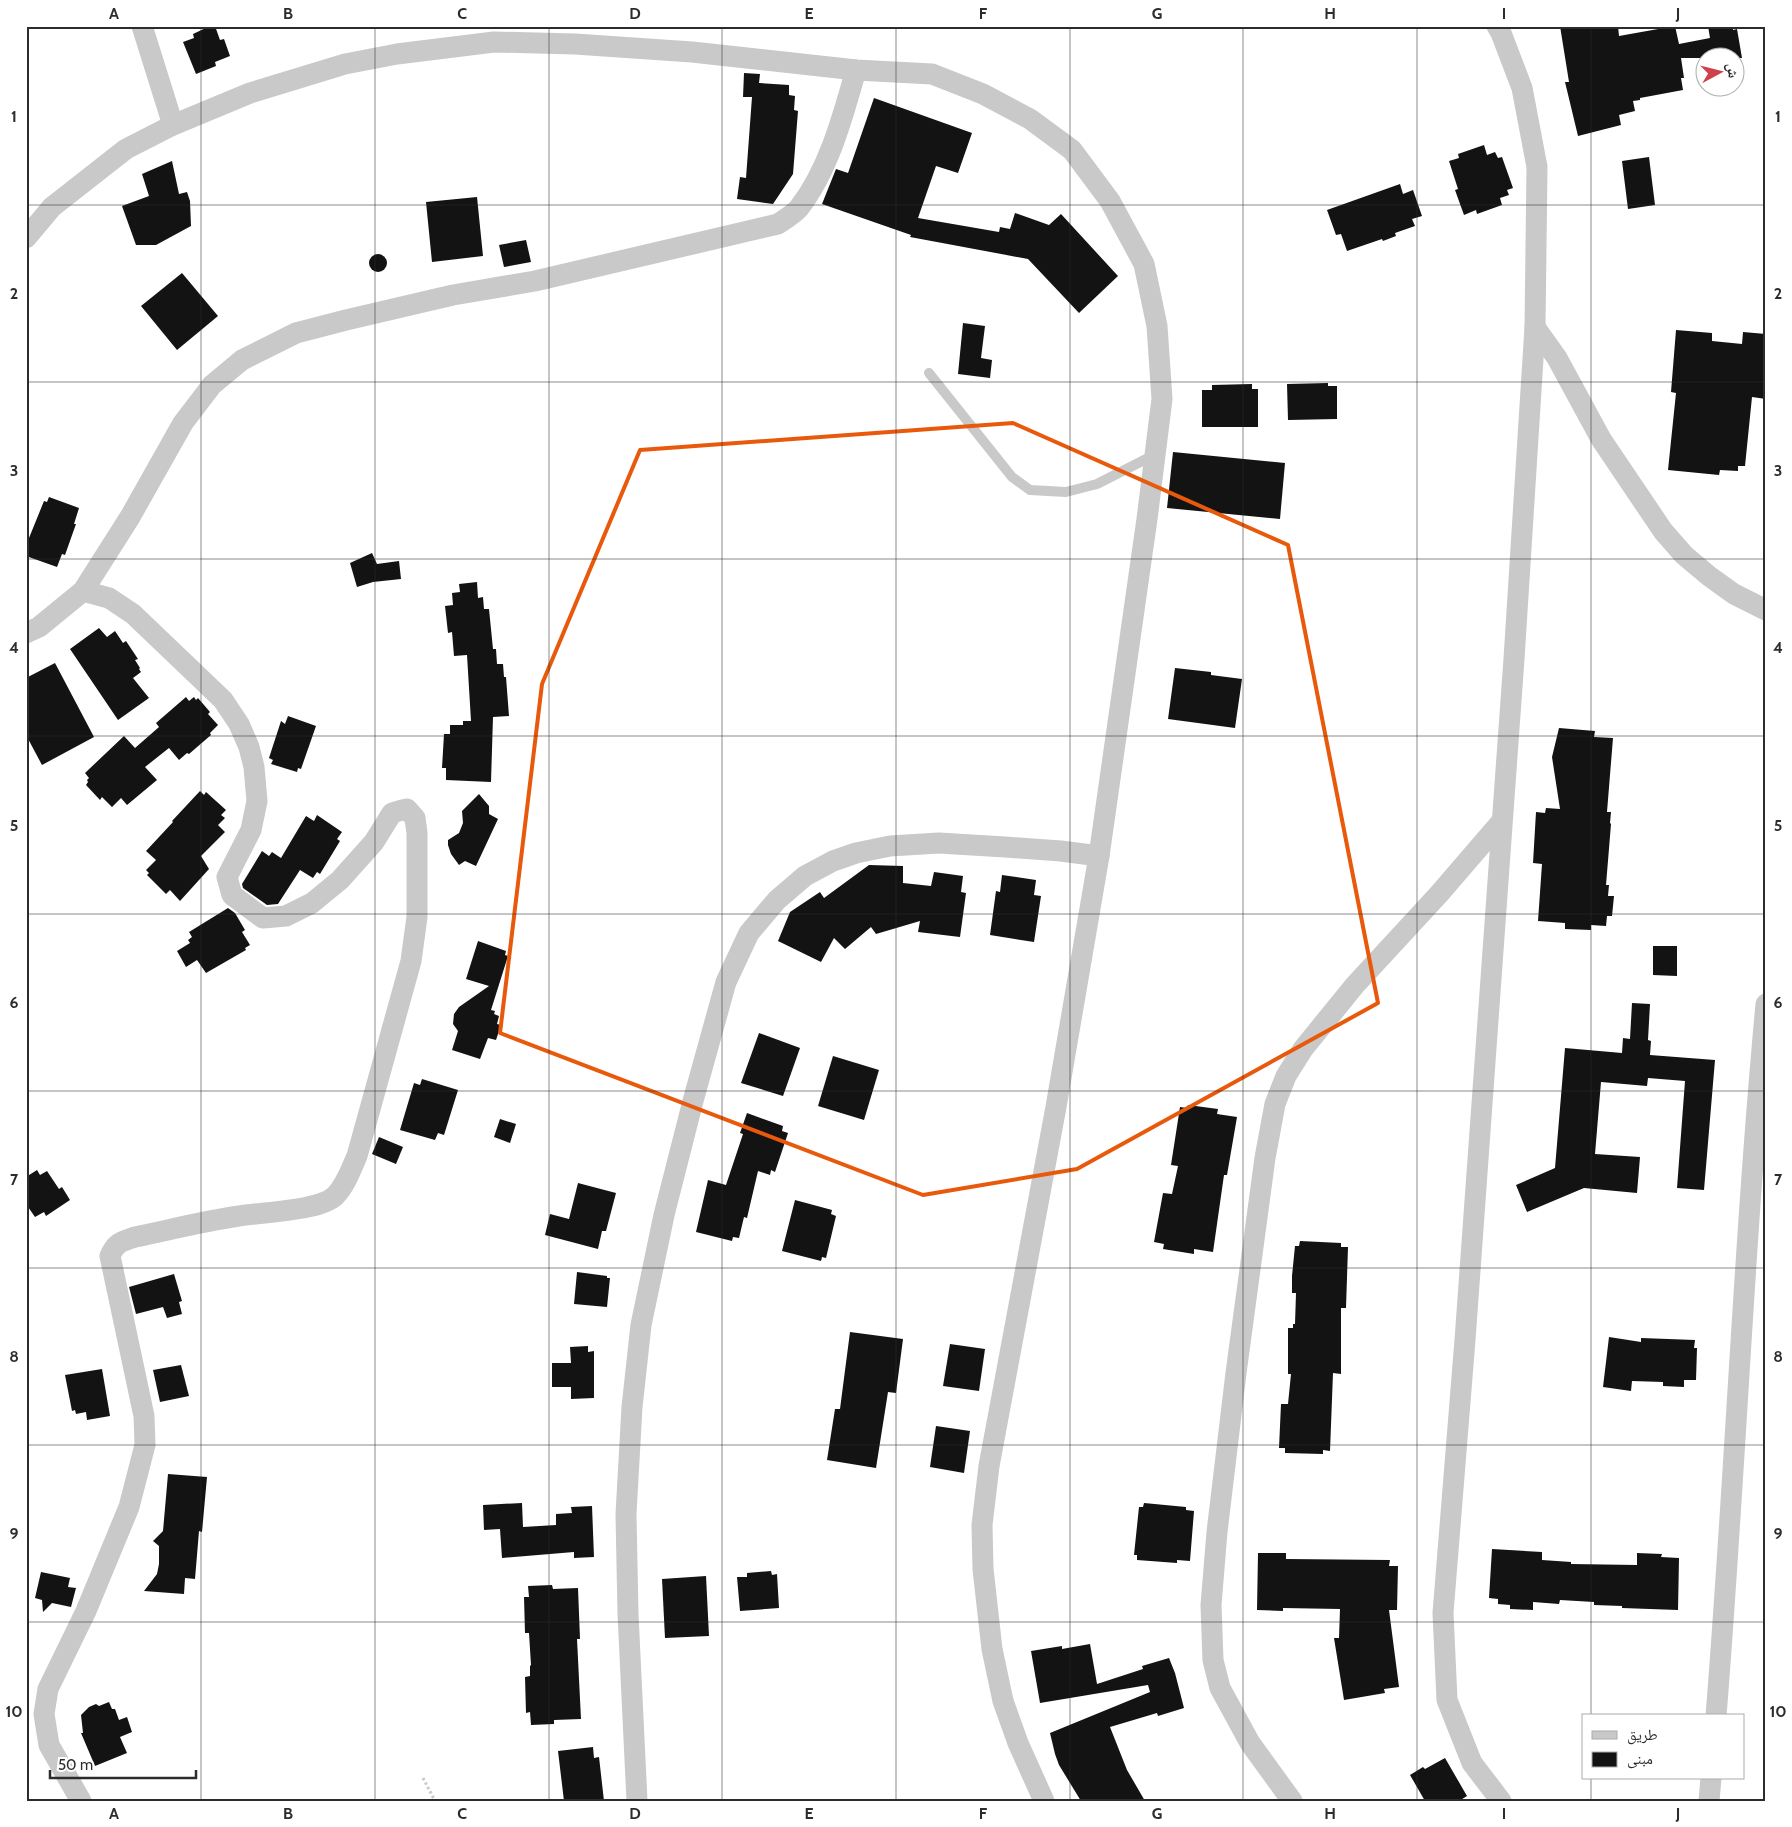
<svg xmlns="http://www.w3.org/2000/svg" width="1792" height="1827" font-family="Cabin,'Noto Naskh Arabic',sans-serif">
<style>
.building{fill:#131313}
.lines{fill:none;stroke-linecap:round;stroke-linejoin:round}
.path{stroke:#c9c9c9;stroke-width:3;stroke-dasharray:2.5 2.5;stroke-linecap:butt}
.service{stroke:#c9c9c9;stroke-width:10}
.minor{stroke:#c9c9c9;stroke-width:21}
.marked{fill:none;stroke:#e8590c;stroke-width:4;stroke-linejoin:round}
.grid{fill:none;stroke:#2c2c2c;stroke-width:1;stroke-opacity:0.55}
.neatline{fill:none;stroke:#2c2c2c;stroke-width:2}
.grid-label{font-size:16px;text-anchor:middle;font-weight:bold;fill:#2c2c2c}
</style>
<rect width="100%" height="100%" fill="#fff"/>
<!-- building -->
<g class="building">
<polygon points="210,26 215,26 220,40 224,39 230,56 215,62 216,66 196,74 183,42 194,38 193,34"/>
<polygon points="1560,26 1618,26 1619,36 1675,26 1679,44 1710,38 1708,26 1733,26 1733,30 1737,29 1742,58 1681,58 1684,78 1681,78 1683,90 1640,98 1640,100 1633,101 1635,111 1619,115 1621,125 1578,136 1565,82 1569,82"/>
<polygon points="744,73 760,74 759,83 789,85 789,95 795,96 794,110 798,111 793,174 773,204 737,199 740,177 746,178 752,97 743,97"/>
<polygon points="874,98 972,133 958,173 936,166 918,218 999,232 1000,227 1010,229 1015,213 1049,225 1061,214 1118,276 1079,313 1028,259 910,237 911,235 822,204 836,169 848,173"/>
<polygon points="1484,145 1487,155 1495,152 1498,158 1502,157 1513,188 1507,190 1509,195 1500,198 1502,205 1477,214 1476,210 1464,215 1455,190 1458,189 1449,161 1459,158 1458,154"/>
<polygon points="1649,157 1655,205 1628,209 1622,161"/>
<polygon points="172,161 179,194 187,192 190,201 191,226 156,245 136,245 122,206 149,196 142,174"/>
<polygon points="1400,184 1403,194 1413,190 1422,216 1412,219 1415,226 1395,233 1396,236 1383,241 1382,239 1347,251 1341,234 1336,235 1327,210"/>
<polygon points="477,197 483,256 432,262 426,202"/>
<polygon points="526,240 531,262 504,267 499,245"/>
<circle cx="378" cy="263" r="9"/>
<polygon points="182,273 218,316 177,350 141,306"/>
<polygon points="963,323 985,326 981,358 992,360 990,378 958,374"/>
<polygon points="1676,330 1712,333 1712,341 1742,344 1743,332 1766,334 1766,399 1752,397 1745,466 1738,466 1738,471 1720,470 1719,475 1668,470 1676,393 1671,392"/>
<polygon points="1328,383 1328,386 1337,386 1337,419 1288,420 1287,384"/>
<polygon points="1252,384 1252,389 1258,389 1258,427 1202,427 1202,390 1212,390 1212,385"/>
<polygon points="1173,452 1285,463 1280,519 1167,508"/>
<polygon points="49,497 79,508 74,524 76,524 65,555 62,554 57,567 26,556 26,547 29,538 44,501 47,502"/>
<polygon points="372,553 377,564 399,561 401,579 373,582 357,587 350,563"/>
<polygon points="477,582 478,598 483,597 484,609 489,609 493,649 496,649 497,664 503,664 504,677 506,677 509,716 493,717 491,782 446,780 446,768 442,768 444,734 450,734 450,725 463,725 463,721 471,721 467,655 454,656 452,632 448,633 445,606 453,605 452,593 460,592 459,584"/>
<polygon points="99,628 107,637 115,631 123,643 126,641 138,659 135,660 140,668 139,669 141,672 133,678 149,698 118,720 70,649"/>
<polygon points="55,663 94,737 42,765 26,735 26,678"/>
<polygon points="1175,668 1211,672 1211,675 1242,679 1235,728 1168,719"/>
<polygon points="186,697 189,701 194,697 196,700 198,698 210,712 208,714 218,725 210,733 211,735 189,754 187,753 179,760 169,748 145,767 157,780 127,805 121,798 112,807 102,797 100,800 86,785 88,782 87,780 89,778 85,773 124,736 135,748 159,727 156,723"/>
<polygon points="288,716 316,726 301,769 298,768 297,772 271,764 273,760 269,758 281,721 285,724"/>
<polygon points="1559,728 1595,731 1594,737 1613,738 1607,812 1611,812 1610,823 1611,824 1606,885 1609,885 1608,896 1614,896 1612,916 1607,916 1606,926 1591,925 1591,930 1565,929 1565,923 1538,921 1542,864 1533,863 1536,812 1545,813 1546,808 1560,809 1552,757"/>
<polygon points="200,791 204,795 206,792 226,810 221,815 225,818 218,825 225,832 201,856 209,869 180,901 170,890 166,894 147,875 149,873 146,870 156,860 146,851 173,822 172,821"/>
<polygon points="479,794 489,806 489,814 498,819 476,866 465,861 459,865 451,854 448,845 448,840 459,833 463,823 462,811"/>
<polygon points="317,815 342,832 337,839 340,841 320,874 317,872 313,878 300,870 278,904 267,905 243,888 242,884 262,851 269,856 272,852 281,858 306,816 314,821"/>
<polygon points="869,865 903,866 903,883 931,886 934,872 963,876 961,892 966,893 960,937 918,932 920,921 876,934 871,927 845,949 834,938 821,962 778,941 790,912 820,892 824,898"/>
<polygon points="1002,875 1036,880 1034,895 1041,896 1034,942 990,935 996,891 1000,892"/>
<polygon points="228,908 235,913 245,930 242,932 250,945 245,948 246,950 206,973 197,960 186,967 177,951 190,943 188,940 192,937 189,932"/>
<polygon points="478,941 506,951 505,955 508,956 491,1010 495,1011 494,1014 499,1016 497,1024 501,1025 496,1040 488,1038 480,1059 452,1050 458,1031 453,1024 454,1014 459,1007 489,986 466,979"/>
<polygon points="1653,946 1677,946 1677,976 1653,975"/>
<polygon points="1632,1003 1650,1004 1648,1040 1651,1041 1650,1055 1715,1060 1704,1190 1677,1188 1685,1081 1648,1078 1647,1086 1601,1082 1595,1154 1640,1157 1637,1193 1584,1188 1527,1212 1516,1185 1555,1168 1565,1048 1622,1053 1623,1038 1630,1039"/>
<polygon points="759,1033 800,1048 783,1096 741,1083"/>
<polygon points="833,1056 879,1070 864,1120 818,1106"/>
<polygon points="422,1079 458,1090 444,1135 438,1133 435,1140 400,1130 414,1083 420,1085"/>
<polygon points="1188,1105 1218,1109 1217,1114 1237,1117 1227,1175 1224,1175 1213,1252 1194,1249 1194,1254 1163,1249 1164,1244 1154,1242 1163,1193 1172,1194 1178,1166 1171,1165 1180,1107 1187,1108"/>
<polygon points="747,1113 783,1126 782,1131 788,1133 775,1172 771,1170 770,1175 758,1171 747,1218 744,1217 739,1238 733,1237 732,1241 696,1232 708,1180 726,1185 743,1134 740,1133"/>
<polygon points="500,1119 516,1124 510,1143 494,1137"/>
<polygon points="379,1137 403,1147 396,1164 372,1154"/>
<polygon points="37,1170 40,1175 47,1171 59,1189 62,1187 70,1200 46,1216 44,1212 35,1217 26,1204 26,1177"/>
<polygon points="578,1183 616,1193 606,1231 602,1231 598,1249 545,1235 550,1214 569,1219"/>
<polygon points="795,1200 832,1210 831,1214 836,1216 826,1258 822,1257 821,1261 782,1251"/>
<polygon points="1300,1241 1341,1243 1341,1247 1348,1247 1346,1308 1341,1308 1341,1374 1333,1373 1330,1451 1323,1450 1323,1454 1285,1453 1285,1448 1279,1448 1281,1404 1288,1404 1291,1374 1288,1374 1288,1328 1293,1328 1293,1324 1295,1324 1296,1293 1292,1293 1292,1276 1295,1246 1299,1246"/>
<polygon points="577,1272 607,1276 607,1278 610,1278 607,1307 574,1304"/>
<polygon points="174,1274 182,1301 179,1302 182,1314 167,1318 163,1307 136,1314 129,1287"/>
<polygon points="850,1332 903,1339 896,1393 888,1392 876,1468 827,1460 835,1409 840,1409"/>
<polygon points="1609,1337 1641,1342 1641,1338 1695,1340 1694,1348 1697,1348 1696,1380 1684,1380 1684,1387 1663,1386 1663,1382 1632,1381 1631,1391 1603,1387"/>
<polygon points="950,1344 985,1349 979,1391 943,1386"/>
<polygon points="588,1346 588,1352 594,1351 594,1398 571,1399 571,1387 552,1387 552,1363 571,1363 570,1347"/>
<polygon points="181,1365 189,1396 160,1402 153,1370"/>
<polygon points="102,1369 110,1416 87,1420 86,1412 76,1414 75,1410 72,1411 65,1375"/>
<polygon points="936,1426 970,1431 964,1473 930,1467"/>
<polygon points="168,1474 207,1477 202,1532 199,1531 195,1579 185,1578 184,1594 144,1591 157,1574 159,1564 159,1546 153,1541 163,1531"/>
<polygon points="522,1503 523,1527 556,1525 556,1514 572,1513 571,1507 592,1506 594,1557 574,1558 574,1552 502,1558 500,1529 484,1530 483,1505"/>
<polygon points="1144,1503 1186,1507 1186,1510 1194,1511 1190,1561 1177,1560 1177,1563 1137,1560 1137,1555 1134,1555 1139,1507 1143,1507"/>
<polygon points="1492,1549 1542,1552 1542,1560 1571,1562 1571,1564 1637,1565 1637,1553 1662,1554 1661,1557 1679,1558 1678,1610 1622,1608 1622,1606 1594,1605 1594,1602 1560,1600 1559,1604 1533,1602 1533,1610 1510,1609 1510,1605 1498,1604 1498,1599 1489,1598"/>
<polygon points="1258,1553 1286,1553 1286,1559 1390,1560 1389,1566 1398,1566 1397,1610 1389,1610 1399,1687 1384,1689 1385,1693 1344,1700 1334,1638 1339,1638 1340,1609 1283,1608 1283,1611 1257,1610"/>
<polygon points="771,1571 772,1575 777,1574 779,1608 740,1611 737,1577 747,1577 747,1573"/>
<polygon points="41,1572 70,1578 68,1587 76,1588 71,1607 52,1603 43,1612 42,1600 35,1598"/>
<polygon points="706,1576 709,1636 665,1638 662,1579"/>
<polygon points="552,1585 553,1589 578,1588 580,1639 577,1639 581,1719 554,1720 554,1724 531,1725 530,1712 526,1713 525,1677 530,1676 530,1666 531,1665 529,1633 525,1633 524,1597 529,1597 528,1586"/>
<polygon points="1090,1644 1097,1684 1143,1669 1142,1666 1169,1658 1175,1673 1184,1708 1158,1716 1157,1713 1110,1727 1127,1770 1145,1801 1081,1801 1059,1765 1055,1754 1050,1733 1150,1692 1148,1685 1040,1703 1031,1651 1062,1646 1062,1649"/>
<polygon points="109,1702 112,1709 115,1709 119,1720 127,1717 132,1732 120,1737 127,1753 95,1766 81,1733 83,1733 81,1715 89,1707 96,1704 99,1706"/>
<polygon points="593,1747 594,1758 599,1757 604,1801 564,1801 558,1751"/>
<polygon points="1445,1758 1467,1796 1459,1801 1425,1801 1410,1775 1423,1767 1425,1769"/>
</g>
<g class="lines">
<!-- path -->
<polyline class="path" points="423,1778 435,1801"/>
<!-- service -->
<polyline class="service" points="929,373 1012,477 1030,490 1066,492 1097,484 1154,455"/>
<!-- minor -->
<g class="minor">
<polyline points="142,26 173,125"/>
<polyline points="1497,26 1501,33 1522,88 1537,167 1535,327 1514,659 1465,1340 1443,1613 1447,1700 1472,1763 1501,1801"/>
<polyline points="26,238 52,207 126,149 173,125 250,93 345,64 397,54 494,42 575,44 692,52 856,70 932,74 983,94 1030,119 1072,150 1110,201 1144,264 1157,326 1162,399 1147,519 1099,856 1056,1107 989,1466 982,1525 983,1569 992,1649 1003,1701 1018,1743 1044,1801"/>
<polyline points="1535,327 1557,358 1601,439 1663,531 1684,555 1709,576 1734,594 1766,610"/>
<path d="M26 633 39 627 83 591 130 517 183 423 212 385 242 360 296 333 346 320 453 295 535 281 778 224C785 219 794 214 799 208 829 169 843 116 856 70"/>
<path d="M1716 1716C1735 1479 1744 1241 1766 1004"/>
<path d="M81 1801 49 1745 44 1714 48 1689 86 1611 129 1507 145 1445 144 1416 110 1256C116 1242 121 1242 135 1237 169 1230 204 1221 239 1216 263 1212 319 1211 335 1196 346 1185 351 1169 357 1156L411 961 417 917V833L415 818 407 809 402 810 392 813 374 842 340 880 312 903 286 916 263 918 232 895 227 877 251 830 257 801 254 767 249 747 239 724 223 700 133 614 109 598 83 591"/>
<polyline points="637,1801 628,1614 626,1514 632,1407 641,1325 664,1215 693,1101 726,982 749,933 777,900 805,876 833,861 856,853 890,846 939,843 1005,847 1061,851 1099,856"/>
<polyline points="1292,1801 1250,1743 1220,1688 1213,1660 1211,1605 1217,1532 1236,1373 1265,1158 1275,1104 1286,1076 1303,1049 1355,985 1439,894 1501,822"/>
<polyline points="1709,1801 1711,1778"/>
</g>
</g>
<!-- marked area -->
<path class="marked" d="M1013 423 1288 545 1378 1003 1077 1169 923 1195 500 1033 542 684 640 450Z"/>
<!-- grid -->
<path class="grid" d="M201 26V1801M375 26V1801M549 26V1801M722 26V1801M896 26V1801M1070 26V1801M1243 26V1801M1417 26V1801M1591 26V1716M26 205H1766M26 382H1766M26 559H1766M26 736H1766M26 914H1766M26 1091H1766M26 1268H1766M26 1445H1766M26 1622H1766M1591 1778V1801"/>
<!-- border -->
<rect width="1792" height="1827" fill="none" stroke="#ffffff" stroke-width="55"/>
<!-- legend -->
<rect x="1582" y="1714" width="162" height="65" fill="#ffffff" stroke="#ababab"/>
<rect x="1592" y="1731" width="25" height="8" fill="#c9c9c9" stroke="#ababab"/>
<text x="1627" y="1740" font-size="15" fill="#2c2c2c">طريق</text>
<rect x="1592" y="1752" width="25" height="15" fill="#131313" stroke="#ababab"/>
<text x="1627" y="1764" font-size="15" fill="#2c2c2c">مبنى</text>
<!-- north arrow -->
<g transform="translate(1720 72) rotate(83)"><circle r="24" fill="#ffffff" stroke="#ababab"/>
<path d="M0-4L9 19L0 12L-9 19Z" fill="#cf424b"/>
<text y="-8" font-size="14" font-weight="bold" text-anchor="middle" fill="#2c2c2c">ش</text>
</g>
<!-- scale -->
<path d="M50 1770v8h146v-8" fill="none" stroke="#2c2c2c" stroke-width="2.5"/>
<text x="58" y="1770" font-size="15" fill="#2c2c2c" stroke="#ffffff" stroke-width="4" paint-order="stroke">50 m</text>
<rect x="28" y="28" width="1736" height="1772" class="neatline"/>
<g class="grid-label">
<text x="114" y="19">A</text>
<text x="288" y="19">B</text>
<text x="462" y="19">C</text>
<text x="635" y="19">D</text>
<text x="809" y="19">E</text>
<text x="983" y="19">F</text>
<text x="1157" y="19">G</text>
<text x="1330" y="19">H</text>
<text x="1504" y="19">I</text>
<text x="1678" y="19">J</text>
<text x="14" y="122">1</text>
<text x="1778" y="122">1</text>
<text x="14" y="299">2</text>
<text x="1778" y="299">2</text>
<text x="14" y="476">3</text>
<text x="1778" y="476">3</text>
<text x="14" y="653">4</text>
<text x="1778" y="653">4</text>
<text x="14" y="831">5</text>
<text x="1778" y="831">5</text>
<text x="14" y="1008">6</text>
<text x="1778" y="1008">6</text>
<text x="14" y="1185">7</text>
<text x="1778" y="1185">7</text>
<text x="14" y="1362">8</text>
<text x="1778" y="1362">8</text>
<text x="14" y="1539">9</text>
<text x="1778" y="1539">9</text>
<text x="14" y="1717">10</text>
<text x="1778" y="1717">10</text>
<text x="114" y="1819">A</text>
<text x="288" y="1819">B</text>
<text x="462" y="1819">C</text>
<text x="635" y="1819">D</text>
<text x="809" y="1819">E</text>
<text x="983" y="1819">F</text>
<text x="1157" y="1819">G</text>
<text x="1330" y="1819">H</text>
<text x="1504" y="1819">I</text>
<text x="1678" y="1819">J</text>
</g>
</svg>
